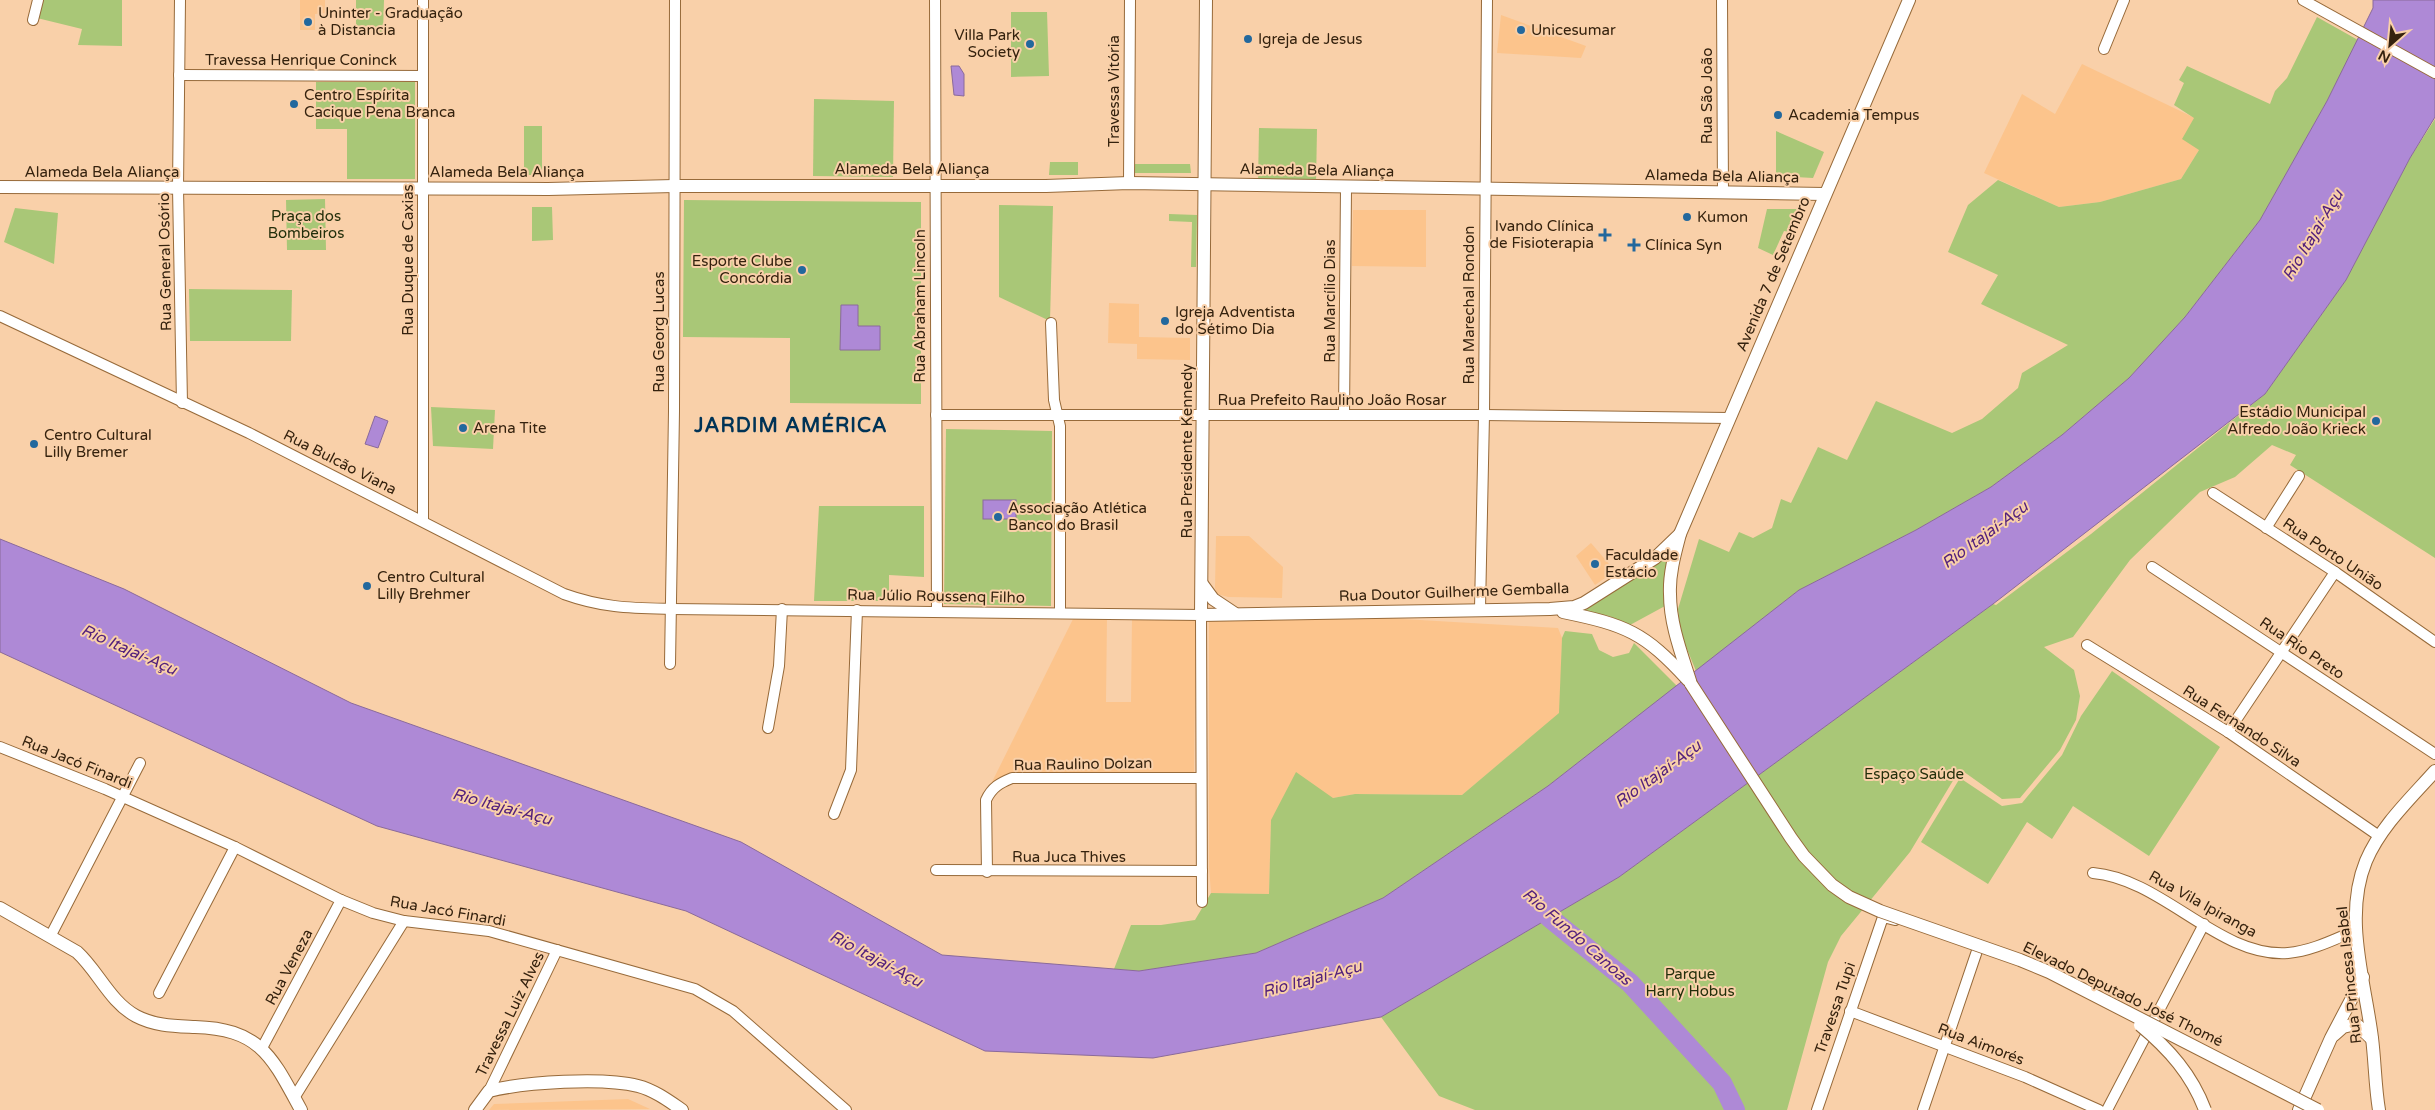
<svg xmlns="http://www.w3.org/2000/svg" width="2435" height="1110" font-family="'Varela Round',sans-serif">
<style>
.built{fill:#fcc48c}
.green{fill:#a9c777}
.water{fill:#ae89d6;stroke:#8a6a9a}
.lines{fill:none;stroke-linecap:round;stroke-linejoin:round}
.river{stroke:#ae89d6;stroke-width:20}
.minor-casing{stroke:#976a3a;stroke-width:12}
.tertiary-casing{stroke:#976a3a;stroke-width:14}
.minor{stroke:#fff;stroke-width:10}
.tertiary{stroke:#fff;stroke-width:12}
.tertiary-bridge-casing{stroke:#976a3a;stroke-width:14;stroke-linecap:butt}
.tertiary-bridge{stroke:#fff;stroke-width:12}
.poi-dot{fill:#23689d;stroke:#f9d0a9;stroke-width:2}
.labels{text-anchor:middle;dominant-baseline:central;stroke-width:4;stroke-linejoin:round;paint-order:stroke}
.poi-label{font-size:15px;fill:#35220e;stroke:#f9d0a9;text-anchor:start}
.street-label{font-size:15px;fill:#35220e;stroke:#f9d0a9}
.park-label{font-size:15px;fill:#232f0b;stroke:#f9d0a9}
.water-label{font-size:16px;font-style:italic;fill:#53217c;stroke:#f9d0a9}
.district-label{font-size:20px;font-weight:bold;letter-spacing:1px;fill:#003356;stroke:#f9d0a9}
</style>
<rect width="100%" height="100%" fill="#f9d0a9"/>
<!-- built -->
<g class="built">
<polygon points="300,0 325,0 325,13 315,14 315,30 300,30"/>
<polygon points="1501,15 1586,46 1581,58 1497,53"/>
<polygon points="2082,64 2195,118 2199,150 2181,179 2100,202 2059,207 1984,173 2022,94 2055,114"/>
<polygon points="1353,210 1426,210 1426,267 1352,266"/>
<polygon points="1109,303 1139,304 1139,337 1190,338 1190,360 1137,359 1137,344 1108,343"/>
<polygon points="1216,536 1249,536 1283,567 1282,598 1228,597 1217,594 1215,588"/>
<polygon points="1591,543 1615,571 1595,585 1576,556"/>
<polygon points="1074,617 1107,617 1106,702 1131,702 1132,617 1196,618 1194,772 1026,772 992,782"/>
<polygon points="1369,617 1558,628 1562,638 1560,713 1462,795 1355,794 1333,798 1271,820 1269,894 1211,893 1209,867 1209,618"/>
<polygon points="628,1099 650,1109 489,1110 494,1104"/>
</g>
<!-- green -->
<g class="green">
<polygon points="42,0 122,0 122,46 78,45 82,29 37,18"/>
<polygon points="356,0 384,0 383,32 356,31"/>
<polygon points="1011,12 1047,12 1049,76 1011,77"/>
<polygon points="2317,17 2358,40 2327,101 2260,220 2185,317 2129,378 2062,435 1991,487 1916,530 1799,590 1696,671 1680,632 1678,609 1699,539 1729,552 1739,532 1753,538 1772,528 1781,499 1791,503 1818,447 1847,460 1876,401 1952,433 1982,419 2018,388 2022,373 2068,345 1981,304 1998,275 1948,252 1968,205 1998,180 2059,207 2100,202 2181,179 2199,150 2182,139 2194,118 2174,105 2184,83 2179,80 2187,66 2270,104 2275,91 2287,78"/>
<polygon points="316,82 415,82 415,179 347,179 347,129 316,129"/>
<polygon points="814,99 894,101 893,177 813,176"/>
<polygon points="2435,119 2435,558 2290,465 2296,455 2272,445 2235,477 2200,492 2130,560 2073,637 2044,647 2074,670 2080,696 2076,720 2060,750 2020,798 2002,799 1960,769 1910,852 1841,936 1828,962 1787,1110 1475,1110 1439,1096 1381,1017 1619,877 1993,604 1996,605 2091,534 2265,394 2346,280 2410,158"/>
<rect x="524" y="126" width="18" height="49"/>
<polygon points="1259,128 1317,129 1316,184 1258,183"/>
<polygon points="1776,131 1824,152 1813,178 1776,176"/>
<polygon points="1050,162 1078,162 1078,175 1049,175"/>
<polygon points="1134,164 1190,164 1191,173 1134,173"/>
<polygon points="325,199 326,250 287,250 286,200"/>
<polygon points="684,200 921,202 921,404 790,403 790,338 683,337"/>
<polygon points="999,205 1053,206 1050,321 999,297"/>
<polygon points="532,207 552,207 553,240 532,241"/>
<polygon points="15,208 58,213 54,264 4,242"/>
<polygon points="1767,209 1796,209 1798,212 1790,232 1784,231 1773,255 1758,248"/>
<polygon points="1169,214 1197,215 1196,267 1191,267 1192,222 1169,221"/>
<polygon points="189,289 292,290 291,341 190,341"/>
<polygon points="431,407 495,410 493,449 433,446"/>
<polygon points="946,429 1052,431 1051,606 944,604"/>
<polygon points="819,506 924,506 924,577 889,575 889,601 814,601"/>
<polygon points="1668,554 1665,606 1630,625 1609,616 1570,611"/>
<polygon points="1565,631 1592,634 1599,650 1613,657 1629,653 1634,643 1677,686 1548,786 1383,898 1256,953 1139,971 1114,969 1131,925 1161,925 1195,920 1211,893 1269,894 1271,820 1296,772 1333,798 1355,794 1462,795 1559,713 1562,638"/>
<polygon points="2112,671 2220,747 2149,856 2073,806 2052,839 2027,822 1988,884 1921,842 1960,778 2002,806 2022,803 2062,755 2081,716"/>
</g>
<!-- water -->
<g class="water">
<polygon points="2373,0 2435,0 2435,117 2410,158 2346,280 2265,394 1993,604 1619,877 1381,1017 1153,1058 985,1051 686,911 377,826 0,652 0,539 124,589 351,703 741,842 942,955 1139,971 1256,953 1383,898 1548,786 1799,590 1916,530 1991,487 2062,435 2129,378 2185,317 2260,220 2327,101 2373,8"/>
<polygon points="951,66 959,66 964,74 964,96 954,95"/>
<polygon points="841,305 858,305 858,326 880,326 880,350 840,350"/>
<polygon points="375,416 388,421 378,448 365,444"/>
<rect x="983" y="500" width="33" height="19"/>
</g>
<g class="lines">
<!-- river -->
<polyline class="river" points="1530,898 1550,918 1630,983 1722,1083 1735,1110"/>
<!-- minor casing -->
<g class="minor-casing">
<g id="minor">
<polyline points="180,0 178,188 182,403"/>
<polyline points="935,0 937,611"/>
<polyline points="1722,0 1723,192"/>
<polyline points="2303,0 2435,73"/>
<polyline points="33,20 38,0"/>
<polyline points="2104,49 2124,0"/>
<polyline points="179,75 423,76"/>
<polyline points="1129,183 1130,0"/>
<path d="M0 316 249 433 564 594C603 608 631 608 671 609L1201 615 1202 902"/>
<polyline points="1051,323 1054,400 1060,426 1060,613"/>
<polyline points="936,415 1484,415 1729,418"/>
<polyline points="1344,415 1346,188"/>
<polyline points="2213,493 2335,572 2435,642"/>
<polyline points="423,520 423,0"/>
<polyline points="2266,528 2299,476"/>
<polyline points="2152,567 2435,754"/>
<polyline points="1480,609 1484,415 1487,0"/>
<polyline points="2087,645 2228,732 2379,836"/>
<polyline points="670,664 674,411 675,0"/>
<polyline points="768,728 779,666 782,609"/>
<polyline points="2228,732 2335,572"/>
<polyline points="0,747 105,789 235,847 341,900 373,913 404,921 489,931 695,989 733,1011 846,1110"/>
<polyline points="834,814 851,770 857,610"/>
<polyline points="936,870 1202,871"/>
<path d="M987 872 986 800C992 787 1000 783 1012 778H1201"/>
<path d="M2093 873C2163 879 2219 958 2288 953 2312 951 2335 939 2357 930"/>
<polyline points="51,935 140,763"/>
<polyline points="159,993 235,847"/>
<polyline points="1850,1011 2025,1077 2099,1110"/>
<polyline points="262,1048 341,900"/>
<polyline points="489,1091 557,950"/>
<polyline points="294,1098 404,921"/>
<polyline points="1817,1110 1883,917 1895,920"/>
<polyline points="1923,1110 1979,945"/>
<polyline points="2107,1110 2204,924"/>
</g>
</g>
<!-- tertiary casing -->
<g class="tertiary-casing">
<g id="tertiary">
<polyline points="1206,0 1201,615 1550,609 1574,607 1584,603 1655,558 1680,534"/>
<polyline points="0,187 548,189 674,186 1046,186 1129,183 1824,194"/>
<polyline points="1202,584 1213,599 1234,613"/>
<path d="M1563 612C1626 625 1644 632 1688 680"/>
<path d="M1691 684C1682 655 1670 625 1670 594 1669 574 1675 553 1680 534L1909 0"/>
<path d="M0 908 77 952C98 971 110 1002 136 1016 155 1026 175 1026 195 1027 261 1029 272 1057 301 1110"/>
<polyline points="2334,1035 2343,1027 2356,1024 2372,1039"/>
<path d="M475 1110 489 1091C525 1082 603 1077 638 1086 654 1090 669 1101 682 1110"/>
<polyline points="2299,1110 2331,1038 2363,977"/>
<path d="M2379 1110C2375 1086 2375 1062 2372 1038 2365 981 2343 917 2366 861 2381 826 2410 799 2435 771"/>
</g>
</g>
<!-- minor -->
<use href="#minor" class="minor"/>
<!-- tertiary -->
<use href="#tertiary" class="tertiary"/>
<!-- tertiary-bridge casing -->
<g class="tertiary-bridge-casing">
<g id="tertiary-bridge">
<polyline points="1691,684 1791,838 1804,856 1832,885 1849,897 1880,911 2020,960 2049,972 2318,1110"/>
<path d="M2140 1025C2169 1049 2192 1075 2205 1110"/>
</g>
</g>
<!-- tertiary-bridge -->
<use href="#tertiary-bridge" class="tertiary-bridge"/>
</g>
<!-- markers -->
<g class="poi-dot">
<circle cx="308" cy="22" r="5"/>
<circle cx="1521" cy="30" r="5"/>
<circle cx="1248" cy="39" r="5"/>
<circle cx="1030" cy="44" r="5"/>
<circle cx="294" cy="104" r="5"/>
<circle cx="1778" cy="115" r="5"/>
<circle cx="1687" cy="217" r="5"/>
<path d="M1602.5 227.5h5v5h5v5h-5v5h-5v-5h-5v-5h5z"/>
<path d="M1631.5 237.5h5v5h5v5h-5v5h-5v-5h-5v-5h5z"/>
<circle cx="802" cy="270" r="5"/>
<circle cx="1165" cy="321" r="5"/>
<circle cx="2376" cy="421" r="5"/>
<circle cx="463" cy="428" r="5"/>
<circle cx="34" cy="444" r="5"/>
<circle cx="998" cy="517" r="5"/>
<circle cx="1595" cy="564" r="5"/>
<circle cx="367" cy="586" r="5"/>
</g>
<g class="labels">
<!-- poi labels -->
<g class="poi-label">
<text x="318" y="13">Uninter - Graduação<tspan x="318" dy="17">à Distancia</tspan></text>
<text x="1531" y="30">Unicesumar</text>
<text x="1020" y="35" text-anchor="end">Villa Park<tspan x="1020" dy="17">Society</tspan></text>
<text x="1258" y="39">Igreja de Jesus</text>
<text x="304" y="95">Centro Espírita<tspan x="304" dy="17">Cacique Pena Branca</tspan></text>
<text x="1788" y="115">Academia Tempus</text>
<text x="1697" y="217">Kumon</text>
<text x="1594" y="226" text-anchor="end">Ivando Clínica<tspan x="1594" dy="17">de Fisioterapia</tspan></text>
<text x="1645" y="245">Clínica Syn</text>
<text x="792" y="261" text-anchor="end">Esporte Clube<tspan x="792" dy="17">Concórdia</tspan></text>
<text x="1175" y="312">Igreja Adventista<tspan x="1175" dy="17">do Sétimo Dia</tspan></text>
<text x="2366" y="412" text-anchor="end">Estádio Municipal<tspan x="2366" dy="17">Alfredo João Krieck</tspan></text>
<text x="473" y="428">Arena Tite</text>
<text x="44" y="435">Centro Cultural<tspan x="44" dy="17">Lilly Bremer</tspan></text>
<text x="1008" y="508">Associação Atlética<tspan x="1008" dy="17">Banco do Brasil</tspan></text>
<text x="1605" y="555">Faculdade<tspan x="1605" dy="17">Estácio</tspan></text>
<text x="377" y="577">Centro Cultural<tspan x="377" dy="17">Lilly Brehmer</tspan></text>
</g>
<!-- street labels -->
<g class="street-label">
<text x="301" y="60">Travessa Henrique Coninck</text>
<text transform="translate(1114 91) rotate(-90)">Travessa Vitória</text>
<text transform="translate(1707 96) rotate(-90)">Rua São João</text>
<text x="912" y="169">Alameda Bela Aliança</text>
<text transform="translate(1317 170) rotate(1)">Alameda Bela Aliança</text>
<text x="102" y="172">Alameda Bela Aliança</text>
<text x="507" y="172">Alameda Bela Aliança</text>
<text transform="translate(1722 176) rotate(1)">Alameda Bela Aliança</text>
<text transform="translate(408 260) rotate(-90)">Rua Duque de Caxias</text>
<text transform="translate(165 262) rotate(-91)">Rua General Osório</text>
<text transform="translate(1773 274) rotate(-67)">Avenida 7 de Setembro</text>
<text transform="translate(1330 301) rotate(-90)">Rua Marcílio Dias</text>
<text transform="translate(1469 305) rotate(-90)">Rua Marechal Rondon</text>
<text transform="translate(920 306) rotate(-90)">Rua Abraham Lincoln</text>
<text transform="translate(659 332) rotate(-90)">Rua Georg Lucas</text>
<text x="1332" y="400">Rua Prefeito Raulino João Rosar</text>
<text transform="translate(1187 451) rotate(-90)">Rua Presidente Kennedy</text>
<text transform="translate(340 462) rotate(27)">Rua Bulcão Viana</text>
<text transform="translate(2333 554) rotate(34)">Rua Porto União</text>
<text transform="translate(1454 592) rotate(-2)">Rua Doutor Guilherme Gemballa</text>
<text transform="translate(936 596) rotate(1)">Rua Júlio Roussenq Filho</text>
<text transform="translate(2302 648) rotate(34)">Rua Rio Preto</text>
<text transform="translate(2242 726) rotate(33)">Rua Fernando Silva</text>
<text transform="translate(77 762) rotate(22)">Rua Jacó Finardi</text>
<text transform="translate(1083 764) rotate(-1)">Rua Raulino Dolzan</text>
<text x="1069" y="857">Rua Juca Thives</text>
<text transform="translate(2203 904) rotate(29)">Rua Vila Ipiranga</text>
<text transform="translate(448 911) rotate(10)">Rua Jacó Finardi</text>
<text transform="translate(289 967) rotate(-62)">Rua Veneza</text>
<text transform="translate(2349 975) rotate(-96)">Rua Princesa Isabel</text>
<text transform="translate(2123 994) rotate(26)">Elevado Deputado José Thomé</text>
<text transform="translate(1835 1008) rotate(-71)">Travessa Tupi</text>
<text transform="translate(510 1014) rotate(-64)">Travessa Luiz Alves</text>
<text transform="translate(1981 1044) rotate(21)">Rua Aimorés</text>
</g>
<!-- park labels -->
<g class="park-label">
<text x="306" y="216">Praça dos<tspan x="306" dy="17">Bombeiros</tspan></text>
<text x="1914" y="774">Espaço Saúde</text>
<text x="1690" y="974">Parque<tspan x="1690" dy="17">Harry Hobus</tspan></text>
</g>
<!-- water labels -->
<g class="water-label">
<text transform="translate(2313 235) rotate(-59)">Rio Itajaí-Açu</text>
<text transform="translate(1985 535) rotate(-36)">Rio Itajaí-Açu</text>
<text transform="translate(129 650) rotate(24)">Rio Itajaí-Açu</text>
<text transform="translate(1658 774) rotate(-36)">Rio Itajaí-Açu</text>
<text transform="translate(502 807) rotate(15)">Rio Itajaí-Açu</text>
<text transform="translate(1577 937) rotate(41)">Rio Fundo Canoas</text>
<text transform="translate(876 959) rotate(28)">Rio Itajaí-Açu</text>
<text transform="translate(1312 979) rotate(-15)">Rio Itajaí-Açu</text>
</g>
<!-- district labels -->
<g class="district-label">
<text x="791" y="426">JARDIM AMÉRICA</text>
</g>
</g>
<!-- north arrow -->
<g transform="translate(2390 45) rotate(207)" stroke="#f9d0a9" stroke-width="4" paint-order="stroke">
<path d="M0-4L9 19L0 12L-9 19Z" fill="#35220e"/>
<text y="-8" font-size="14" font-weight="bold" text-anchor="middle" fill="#35220e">N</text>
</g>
</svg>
